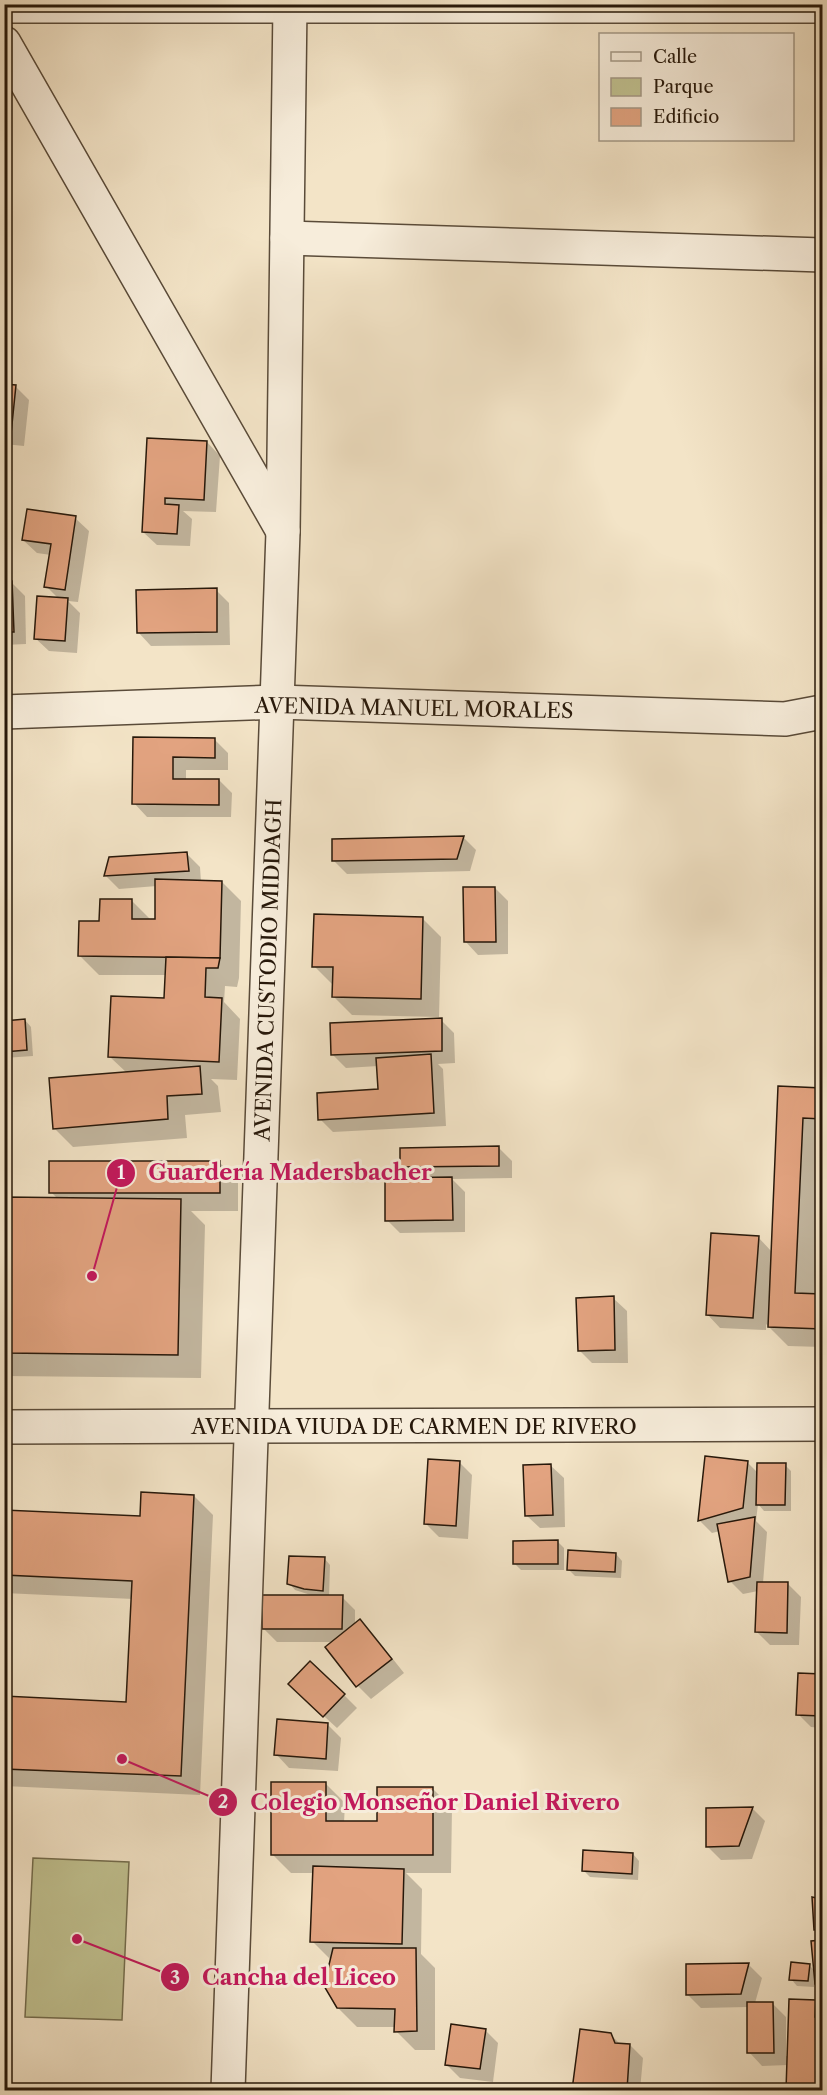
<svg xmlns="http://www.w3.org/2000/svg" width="827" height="2095" font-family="'Libre Caslon Text',serif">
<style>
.green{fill:#c1c291;stroke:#746d4e;stroke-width:1.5}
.shadow{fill:#0003}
.building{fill:#e2a380;stroke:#27180a;stroke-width:1.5}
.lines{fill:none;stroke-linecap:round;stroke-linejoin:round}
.minor-casing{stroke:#5a4b39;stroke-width:36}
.minor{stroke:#f7eddb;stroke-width:33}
.labels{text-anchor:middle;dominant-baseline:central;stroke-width:6;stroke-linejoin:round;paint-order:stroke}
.street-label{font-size:21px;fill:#27180a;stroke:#f7eddb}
.leader{fill:none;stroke:#c2185b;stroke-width:2}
.callout-dot{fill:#c2185b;stroke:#f7eddb;stroke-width:2}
.mark-label{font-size:18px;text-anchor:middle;font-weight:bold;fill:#fff}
.callout-label{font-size:22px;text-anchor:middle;font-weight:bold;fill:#c2185b;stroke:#f7eddb;stroke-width:6;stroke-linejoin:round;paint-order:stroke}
</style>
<rect width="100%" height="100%" fill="#f3e4c7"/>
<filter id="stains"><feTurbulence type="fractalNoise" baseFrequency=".00333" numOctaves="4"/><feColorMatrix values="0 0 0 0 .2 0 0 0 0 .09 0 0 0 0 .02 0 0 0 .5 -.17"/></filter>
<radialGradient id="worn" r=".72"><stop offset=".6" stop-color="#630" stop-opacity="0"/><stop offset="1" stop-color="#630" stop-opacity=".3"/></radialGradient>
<!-- green -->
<polygon class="green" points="33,1858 129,1862 122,2020 25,2017"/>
<!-- shadow -->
<g class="shadow">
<polygon points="4,386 16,387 29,400 24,446 4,444"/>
<polygon points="149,440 207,442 220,456 216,512 183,511 192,519 190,546 157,545 143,532"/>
<polygon points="75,518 89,531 78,602 68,601 80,613 77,653 49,651 35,638 59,599 46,586 51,555 37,553 23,540"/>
<polygon points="4,583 12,583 25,596 26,644 4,645"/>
<polygon points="216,590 229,603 230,645 151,646 138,632"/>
<polygon points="135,739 215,740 228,753 228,770 186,770 186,780 219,780 232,793 231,817 147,817 134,803"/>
<polygon points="463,837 476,850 470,871 347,874 334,861"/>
<polygon points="187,854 200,867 201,882 222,882 241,901 239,978 237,987 225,986 224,1002 240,1019 237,1080 211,1079 218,1086 221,1112 185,1115 187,1138 73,1147 54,1128 127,1073 110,1057 165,1000 167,975 99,975 80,956 100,923 132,901 151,920 156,920 157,886 119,889 106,876"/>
<polygon points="495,888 508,901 508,954 478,955 465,941"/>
<polygon points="422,918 441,937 439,1017 352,1015 333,996 333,985 314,966"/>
<polygon points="25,1020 31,1027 33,1056 4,1058 4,1023"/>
<polygon points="441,1020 454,1033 455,1063 438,1064 443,1069 446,1126 333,1132 320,1119 380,1090 378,1066 346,1068 332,1054"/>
<polygon points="780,1088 822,1089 822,1137 814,1295 822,1296 822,1347 788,1346 766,1324 766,1330 720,1328 707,1314 758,1237 772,1252"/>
<polygon points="499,1148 512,1161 512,1178 452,1179 465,1192 465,1232 400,1233 387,1220 414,1179 402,1167"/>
<polygon points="219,1162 238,1181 238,1211 191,1211 205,1225 201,1378 4,1376 4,1198 58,1199 51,1192"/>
<polygon points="613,1298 627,1311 628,1363 592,1363 579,1350"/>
<polygon points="459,1462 472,1475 468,1539 439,1537 426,1524"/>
<polygon points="747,1462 758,1473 785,1465 791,1471 791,1511 764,1511 758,1504 756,1521 767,1532 763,1583 788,1584 801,1597 799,1645 770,1645 757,1632 758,1591 743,1594 730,1581 720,1531 712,1533 700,1521"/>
<polygon points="550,1465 564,1478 565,1527 540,1528 526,1515"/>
<polygon points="194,1496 213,1515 200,1795 4,1786 4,1698 127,1704 133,1599 4,1593 4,1512 142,1518"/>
<polygon points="558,1542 564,1548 564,1570 521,1570 515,1564"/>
<polygon points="616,1554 622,1561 621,1578 575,1576 569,1570"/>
<polygon points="324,1558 330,1565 329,1597 342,1597 355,1610 355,1625 360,1621 373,1634 404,1673 371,1699 358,1686 327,1647 333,1642 277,1642 264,1629 314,1596 295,1590 289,1583"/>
<polygon points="800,1674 822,1675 822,1728 811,1727 798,1714"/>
<polygon points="344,1695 357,1708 337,1728 303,1697"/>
<polygon points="327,1724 341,1738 338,1771 289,1768 276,1754"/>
<polygon points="326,1784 345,1803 344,1823 378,1823 433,1789 452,1808 451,1873 406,1873 422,1889 421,1954 435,1968 435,2050 415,2050 396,2031 396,2027 357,2027 338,2008 332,1961 312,1941 314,1873 291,1873 272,1854"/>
<polygon points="752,1808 765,1821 752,1859 721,1860 708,1847"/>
<polygon points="633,1854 639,1861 638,1880 590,1877 583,1870"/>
<polygon points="814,1899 822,1901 822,1936 815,1929"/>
<polygon points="822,1941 822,1990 815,1982 814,1987 797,1986 791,1979 809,1965 815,1971 813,1942"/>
<polygon points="749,1965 762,1978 755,2003 772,2003 786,2017 786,2056 789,2056 815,2002 822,2009 822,2090 787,2090 788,2065 762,2066 749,2052 748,2007 701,2008 688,1995 687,1966"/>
<polygon points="485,2030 498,2043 493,2082 460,2078 447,2065"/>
<polygon points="582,2030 610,2034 621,2045 630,2045 643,2058 640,2090 574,2090"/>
</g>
<!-- building -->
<g class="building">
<polygon points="4,384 16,385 11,434 4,433"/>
<polygon points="147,438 207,441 204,500 165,498 165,504 179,505 177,534 142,532"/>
<polygon points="27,509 76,516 65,590 44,587 51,544 22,540"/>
<polygon points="4,581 12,581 14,632 4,632"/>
<polygon points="217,588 217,632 137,633 136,590"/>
<polygon points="37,596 68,598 65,641 34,639"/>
<polygon points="133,737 215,738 215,758 173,757 173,779 219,779 219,805 132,804"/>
<polygon points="464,836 457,859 332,861 332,839"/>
<polygon points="187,852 189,871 104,876 109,857"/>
<polygon points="155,879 222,881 220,958 78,956 79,921 99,921 100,899 132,899 132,919 155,919"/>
<polygon points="463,887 495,887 496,942 464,942"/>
<polygon points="314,914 423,917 421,999 332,997 333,967 312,967"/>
<polygon points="166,957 220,958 218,968 206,968 205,997 222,998 219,1062 108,1057 111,996 164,998"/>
<polygon points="442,1018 442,1051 331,1055 330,1023"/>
<polygon points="25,1019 27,1050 4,1052 4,1021"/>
<polygon points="431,1054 434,1113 318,1120 317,1093 378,1089 376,1058"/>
<polygon points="200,1066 202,1094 167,1096 168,1119 53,1129 49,1078"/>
<polygon points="778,1086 822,1088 822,1119 803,1118 795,1293 822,1294 822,1329 768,1327"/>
<polygon points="499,1146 499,1166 400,1167 400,1148"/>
<rect x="49" y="1161" width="171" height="32"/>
<polygon points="452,1177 453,1220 385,1221 385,1178"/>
<polygon points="4,1197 181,1199 178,1355 4,1353"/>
<polygon points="711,1233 759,1236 753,1318 706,1315"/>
<polygon points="614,1296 615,1350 578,1351 576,1298"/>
<polygon points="705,1456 748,1461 743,1508 698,1521"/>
<polygon points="428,1459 460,1461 456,1526 424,1524"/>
<polygon points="757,1463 786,1463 785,1505 756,1505"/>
<polygon points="551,1464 553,1515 525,1516 523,1465"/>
<polygon points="141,1492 194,1495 181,1776 4,1769 4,1696 126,1702 132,1581 4,1575 4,1510 140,1516"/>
<polygon points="755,1517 750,1577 728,1582 717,1524"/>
<polygon points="558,1540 558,1564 513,1564 513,1541"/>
<polygon points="568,1550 616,1553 615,1572 567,1570"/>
<polygon points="289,1556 325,1557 323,1591 304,1589 287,1584"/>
<polygon points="757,1582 788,1582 787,1633 755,1632"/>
<polygon points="262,1595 343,1595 342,1629 262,1629"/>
<polygon points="360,1619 392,1659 356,1687 325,1647"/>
<polygon points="310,1661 345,1694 323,1717 288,1684"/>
<polygon points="798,1673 822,1674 822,1716 796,1715"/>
<polygon points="277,1719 328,1723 326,1759 274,1755"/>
<polygon points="271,1782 326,1782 326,1821 377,1821 377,1787 433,1787 433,1855 271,1855"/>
<polygon points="753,1807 739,1846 706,1847 706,1808"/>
<polygon points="583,1850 633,1853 632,1874 582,1871"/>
<polygon points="313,1866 404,1869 402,1944 310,1942"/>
<polygon points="812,1897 822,1899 822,1929 814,1930"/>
<polygon points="822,1940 822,1983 815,1984 811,1941"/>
<polygon points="333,1948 416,1948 417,2031 394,2032 395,2009 337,2008 324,1986"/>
<polygon points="791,1962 810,1964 808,1981 789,1980"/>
<polygon points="749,1963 741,1994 686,1995 686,1964"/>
<polygon points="789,1999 816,2000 815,2017 822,2017 822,2090 786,2090"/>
<polygon points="747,2002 773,2002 774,2053 747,2053"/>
<polygon points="451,2024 486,2029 480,2069 445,2065"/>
<polygon points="580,2029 611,2033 615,2043 630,2044 627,2090 572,2090"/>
</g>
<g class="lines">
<!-- minor casing -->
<g class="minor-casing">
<g id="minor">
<polyline points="4,6 822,6"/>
<polyline points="4,43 283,531"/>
<polyline points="287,238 822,255"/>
<polyline points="4,712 278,702 785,719 822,712"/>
<polyline points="4,1427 822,1424"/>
<polyline points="228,2090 283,532 290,5"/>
</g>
</g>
<!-- minor -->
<use href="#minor" class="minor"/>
</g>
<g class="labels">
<!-- street labels -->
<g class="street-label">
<text transform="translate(414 708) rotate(1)">AVENIDA MANUEL MORALES</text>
<text transform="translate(268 970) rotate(-88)">AVENIDA CUSTODIO MIDDAGH</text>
<text x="414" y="1426">AVENIDA VIUDA DE CARMEN DE RIVERO</text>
</g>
</g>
<!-- callouts -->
<path class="leader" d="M92 1276L121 1173M122 1759L223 1802M77 1939L175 1977"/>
<g class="callout-dot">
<circle cx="92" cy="1276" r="6"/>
<circle cx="122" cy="1759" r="6"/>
<circle cx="77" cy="1939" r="6"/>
<circle cx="121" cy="1173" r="15"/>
<circle cx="223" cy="1802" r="15"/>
<circle cx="175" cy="1977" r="15"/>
</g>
<g class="mark-label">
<text x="121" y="1179">1</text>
<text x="223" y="1808">2</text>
<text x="175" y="1984">3</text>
</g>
<g class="callout-label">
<text x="290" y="1180">Guardería Madersbacher</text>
<text x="435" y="1810">Colegio Monseñor Daniel Rivero</text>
<text x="299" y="1985">Cancha del Liceo</text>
</g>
<!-- margin -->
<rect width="827" height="2095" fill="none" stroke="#f3e4c7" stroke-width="24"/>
<rect x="6" y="6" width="815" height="2083" fill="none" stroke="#27180a" stroke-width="3"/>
<rect x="12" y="12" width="803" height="2071" fill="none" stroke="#27180a" stroke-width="1.5"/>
<!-- legend -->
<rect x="599" y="33" width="195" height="108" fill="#f7eddb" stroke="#a49887" stroke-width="1.5"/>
<rect x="611" y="52" width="30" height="9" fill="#f7eddb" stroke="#a49887" stroke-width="1.5"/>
<text x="653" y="63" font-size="18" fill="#27180a">Calle</text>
<rect x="611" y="78" width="30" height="18" fill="#c1c291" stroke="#a49887" stroke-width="1.5"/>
<text x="653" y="93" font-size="18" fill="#27180a">Parque</text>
<rect x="611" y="108" width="30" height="18" fill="#e2a380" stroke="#a49887" stroke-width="1.5"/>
<text x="653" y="123" font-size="18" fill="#27180a">Edificio</text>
<rect width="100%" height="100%" filter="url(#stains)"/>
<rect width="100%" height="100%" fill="url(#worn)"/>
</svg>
